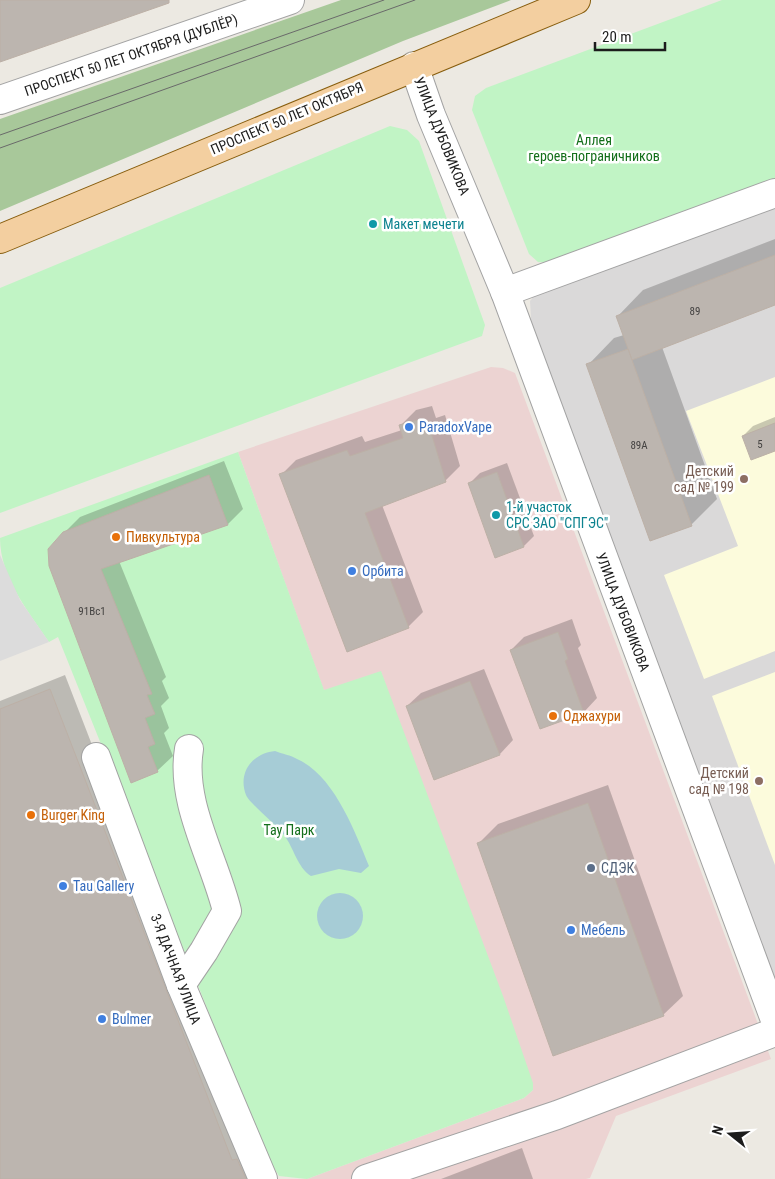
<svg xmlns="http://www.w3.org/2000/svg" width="775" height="1179" font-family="'Roboto Condensed',sans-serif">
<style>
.residential{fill:#dad9d9}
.commercial{fill:#ecd3d2}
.education{fill:#fcfbdc}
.forest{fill:#a8c89a}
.park{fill:#c1f4c5}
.parking{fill:#dcdcdc}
.water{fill:#a6ccd6}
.shadow{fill:#0003}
.building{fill:#bcb5af;stroke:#bcb0a6}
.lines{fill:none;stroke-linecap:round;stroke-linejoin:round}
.minor-casing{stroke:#a3a3a3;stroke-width:30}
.major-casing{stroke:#875d0d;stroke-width:30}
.minor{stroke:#fff;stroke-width:28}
.major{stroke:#f3cfa0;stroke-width:28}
.tram{stroke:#6a6a6a;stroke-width:1}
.culture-dot{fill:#0f9aa8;stroke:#fff;stroke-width:2}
.shop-dot{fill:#3f7fe0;stroke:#fff;stroke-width:2}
.education-dot{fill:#8d6e63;stroke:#fff;stroke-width:2}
.food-dot{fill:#e8710a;stroke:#fff;stroke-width:2}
.service-dot{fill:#5c6f8a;stroke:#fff;stroke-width:2}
.labels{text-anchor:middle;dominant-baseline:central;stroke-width:5;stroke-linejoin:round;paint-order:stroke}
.number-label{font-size:11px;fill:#444241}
.street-label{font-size:14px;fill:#1c1c1c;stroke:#fff}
.park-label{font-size:14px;fill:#146f1b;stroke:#fff}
.culture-label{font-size:14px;fill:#0d838f;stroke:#fff;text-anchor:start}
.shop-label{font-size:14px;fill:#366cbe;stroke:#fff;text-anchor:start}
.education-label{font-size:14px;fill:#785e54;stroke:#fff;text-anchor:end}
.food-label{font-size:14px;fill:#c56008;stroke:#fff;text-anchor:start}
.service-label{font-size:14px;fill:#4e5e75;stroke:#fff;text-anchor:start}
</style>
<rect width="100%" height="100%" fill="#ece9e2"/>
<!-- residential -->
<polygon class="residential" points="775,204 775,997 532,335 530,301 538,291"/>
<!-- commercial -->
<polygon class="commercial" points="491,367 503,368 515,373 771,1059 616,1116 590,1178 586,1179 307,1179 524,1098 533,1090 381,672 324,691 238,452"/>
<!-- education -->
<g class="education">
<polygon points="775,377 775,651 704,679 664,575 738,546 686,411"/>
<polygon points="775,672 775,865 712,696"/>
</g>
<!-- forest -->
<polygon class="forest" points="341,0 511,0 403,41 0,211 0,119"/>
<!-- park -->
<g class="park">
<polygon points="722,0 775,0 775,180 552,263 538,262 529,254 472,110 475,96 486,88"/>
<polygon points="390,126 407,130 419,141 485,325 482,336 0,513 0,288"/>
<path d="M238 452 324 690 381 671 503 996 533 1083V1090L524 1098 307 1179 279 1176 266 1155 58 637 49 642C28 611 0 577 0 538Z"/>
</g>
<!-- parking -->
<polygon class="parking" points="0,555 20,600 49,642 0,661"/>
<!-- water -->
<g class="water">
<path d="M275 751C282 754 291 755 297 759 334 775 355 832 369 866L361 873 339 869 311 876C297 867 294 848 284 835 276 824 250 804 246 795 237 771 254 753 275 751Z"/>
<circle cx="340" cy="916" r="23"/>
</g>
<!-- shadow -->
<g class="shadow">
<polygon points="775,239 775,304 662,347 717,499 691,525 588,365 614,338 624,335 617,317 643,290"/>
<polygon points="432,406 436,418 445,415 460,466 445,481 382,505 423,612 408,627 281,475 296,460 362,436 365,442 402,430 401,425 416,410"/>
<polygon points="775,417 775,451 743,436 753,426"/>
<polygon points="224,461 243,509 228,524 119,561 166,677 162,681 169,698 161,706 169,728 164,733 173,756 157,771 64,533 80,517"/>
<polygon points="507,463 534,536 524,546 470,483 480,473"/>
<polygon points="572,619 581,645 578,648 597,698 584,712 540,728 511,650 524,637"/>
<polygon points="484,669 513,740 500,754 434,778 407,706 421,693"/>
<polygon points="65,675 247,1146 268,1179 0,1179 0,701"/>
<polygon points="608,785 683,996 663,1015 478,844 498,824"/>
<polygon points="522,1148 533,1179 441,1179"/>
</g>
<!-- building -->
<g class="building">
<polygon points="0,0 169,0 169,3 0,62"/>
<polygon points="775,255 775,305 632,360 616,316"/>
<polygon points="628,349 692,526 650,541 586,364"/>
<polygon points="417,420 421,432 430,429 446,482 365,513 409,628 347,652 279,474 347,450 350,456 403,438 399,425"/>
<polygon points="775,423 775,451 751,460 742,436"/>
<polygon points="497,472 524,547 495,558 468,483"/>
<polygon points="209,475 228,525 101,569 152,694 147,695 155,714 145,718 155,744 148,747 158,772 131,783 49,566 48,549 63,532"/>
<polygon points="558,632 568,659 565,661 584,713 540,729 510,650"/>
<polygon points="470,681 500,755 434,780 406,706"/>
<polygon points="50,689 232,1160 237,1159 246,1179 0,1179 0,709"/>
<polygon points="588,803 664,1016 553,1056 477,843"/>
</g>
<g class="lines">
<!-- minor casing -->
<g class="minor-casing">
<g id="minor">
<polyline points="414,66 431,115 505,292 775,1020"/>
<polyline points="0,100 290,0"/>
<polyline points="505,292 775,193"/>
<polyline points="96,757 181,985 263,1179"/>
<path d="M181 985 204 951 227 911C214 858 180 803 189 749"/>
<polyline points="366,1179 557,1115 775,1032"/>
</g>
</g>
<!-- major casing -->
<g class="major-casing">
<polyline id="major" points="0,239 576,0"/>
</g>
<!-- minor -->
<use href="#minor" class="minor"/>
<!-- major -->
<use href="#major" class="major"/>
<!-- tram -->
<g class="tram">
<polyline points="0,135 384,0"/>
<polyline points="0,148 415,0"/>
</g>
</g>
<!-- markers -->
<g class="culture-dot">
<circle cx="373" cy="224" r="5"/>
<circle cx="496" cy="515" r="5"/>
</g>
<g class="shop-dot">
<circle cx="409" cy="427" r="5"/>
<circle cx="352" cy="571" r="5"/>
<circle cx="63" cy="886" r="5"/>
<circle cx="571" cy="930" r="5"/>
<circle cx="102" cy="1019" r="5"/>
</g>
<g class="education-dot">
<circle cx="744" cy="479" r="5"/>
<circle cx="759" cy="781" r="5"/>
</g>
<g class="food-dot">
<circle cx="116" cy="537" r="5"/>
<circle cx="553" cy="716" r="5"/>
<circle cx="31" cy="815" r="5"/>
</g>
<circle class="service-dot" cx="591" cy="868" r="5"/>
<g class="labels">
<!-- number labels -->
<g class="number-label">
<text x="695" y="311">89</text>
<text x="760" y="444">5</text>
<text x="639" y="445">89А</text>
<text x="92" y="611">91Вс1</text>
</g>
<!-- street labels -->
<g class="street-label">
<text transform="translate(131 55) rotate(-19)">ПРОСПЕКТ 50 ЛЕТ ОКТЯБРЯ (ДУБЛЁР)</text>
<text transform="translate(287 118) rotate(-23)">ПРОСПЕКТ 50 ЛЕТ ОКТЯБРЯ</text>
<text transform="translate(442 136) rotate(68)">УЛИЦА ДУБОВИКОВА</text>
<text transform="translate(623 612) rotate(69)">УЛИЦА ДУБОВИКОВА</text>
<text transform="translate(176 969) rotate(69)">3-Я ДАЧНАЯ УЛИЦА</text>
</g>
<!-- park labels -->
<g class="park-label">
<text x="594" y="140">Аллея<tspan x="594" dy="16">героев-пограничников</tspan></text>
<text x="289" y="830">Тау Парк</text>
</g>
<!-- culture labels -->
<g class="culture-label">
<text x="383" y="224">Макет мечети</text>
<text x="506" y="507">1-й участок<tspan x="506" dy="16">СРС ЗАО "СПГЭС"</tspan></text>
</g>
<!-- shop labels -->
<g class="shop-label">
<text x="419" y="427">ParadoxVape</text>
<text x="362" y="571">Орбита</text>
<text x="73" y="886">Tau Gallery</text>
<text x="581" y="930">Мебель</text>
<text x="112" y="1019">Bulmer</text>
</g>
<!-- education labels -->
<g class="education-label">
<text x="734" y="471">Детский<tspan x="734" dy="16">сад № 199</tspan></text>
<text x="749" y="773">Детский<tspan x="749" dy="16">сад № 198</tspan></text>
</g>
<!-- food labels -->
<g class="food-label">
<text x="126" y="537">Пивкультура</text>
<text x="563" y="716">Оджахури</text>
<text x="41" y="815">Burger King</text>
</g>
<!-- service labels -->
<g class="service-label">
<text x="601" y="868">СДЭК</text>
</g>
</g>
<!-- north arrow -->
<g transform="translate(730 1134) rotate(287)" stroke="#ffffff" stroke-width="4" paint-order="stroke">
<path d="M0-4L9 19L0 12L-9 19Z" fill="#1c1c1c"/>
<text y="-8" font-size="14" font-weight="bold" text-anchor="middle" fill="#1c1c1c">N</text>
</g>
<!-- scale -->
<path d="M595 42v8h70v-8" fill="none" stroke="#1c1c1c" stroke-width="2.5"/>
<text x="602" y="42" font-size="15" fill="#1c1c1c" stroke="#ffffff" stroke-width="4" paint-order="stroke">20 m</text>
</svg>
